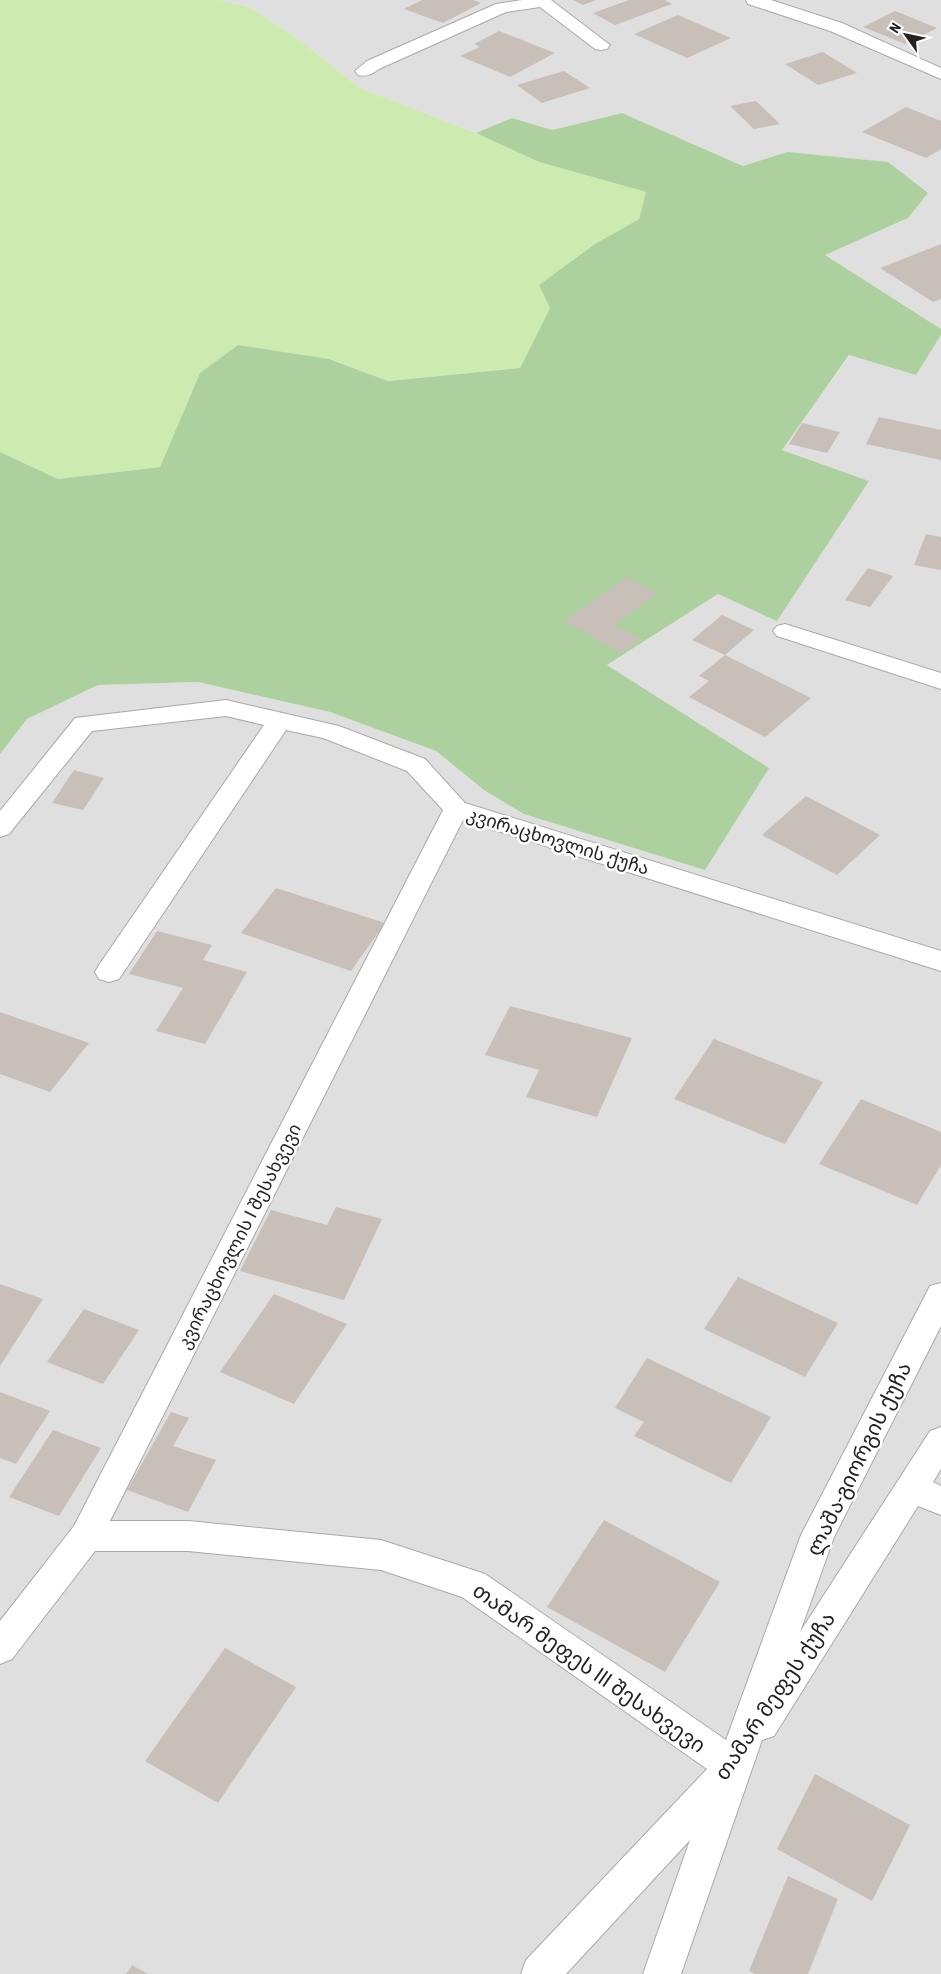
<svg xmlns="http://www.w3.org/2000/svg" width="941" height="1974" font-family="'Roboto Condensed','Noto Sans Georgian',sans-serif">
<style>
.residential{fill:#e0dfdf}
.grass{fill:#cdebb0}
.forest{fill:#add19e}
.building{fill:#c7bfb8}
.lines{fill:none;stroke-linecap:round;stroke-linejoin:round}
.minor-casing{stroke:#a9a9a9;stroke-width:2}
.minor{fill:#fff;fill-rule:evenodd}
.labels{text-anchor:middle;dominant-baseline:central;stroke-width:5;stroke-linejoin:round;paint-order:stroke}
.street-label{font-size:18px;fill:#222;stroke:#fff}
.near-street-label{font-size:21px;fill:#222;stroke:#fff}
</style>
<rect width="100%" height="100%" fill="#f2efe9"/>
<!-- residential -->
<g class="residential">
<polygon points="219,0 941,0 941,329 824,255 908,218 787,152 743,166 622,113 552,130 512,118 476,133 358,87 301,41 249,7"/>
<polygon points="941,335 941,1974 0,1974 0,754 27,719 98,685 198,682 330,712 436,751 484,789 524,814 769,768 607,665 718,594 869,481 781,450 850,355 916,375"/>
</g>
<!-- grass -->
<polygon class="grass" points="0,0 219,0 249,7 301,41 358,87 476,133 539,162 646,192 639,219 595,244 550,308 520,368 388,381 329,359 200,373 160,467 58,479 0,452"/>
<!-- forest -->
<polygon class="forest" points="622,113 743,166 787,152 888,162 928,193 908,218 825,255 941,329 941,335 916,375 849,355 782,450 869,481 777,621 718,594 607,665 769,768 705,870 524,814 484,790 436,751 330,712 198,682 98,685 27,719 0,754 0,452 58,479 160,467 200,373 238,345 329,359 388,381 520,368 550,308 539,285 595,244 639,219 646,192 539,162 476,133 512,118 552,130"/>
<!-- building -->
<g class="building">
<polygon points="422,0 473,0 481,3 443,23 404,9"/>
<polygon points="573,0 596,0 583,5"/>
<polygon points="629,0 665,0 672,4 615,25 593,13"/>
<polygon points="895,11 937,28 905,44 863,27"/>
<polygon points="678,15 731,38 687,58 634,34"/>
<polygon points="499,31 555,53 510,77 460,56 480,47 474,44"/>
<polygon points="823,52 857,73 818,85 785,64"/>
<polygon points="564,71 590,88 542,103 517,85"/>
<polygon points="756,101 780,124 754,129 730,106"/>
<polygon points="906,107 941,121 941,149 926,158 862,132"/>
<polygon points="941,244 941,299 933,302 880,268"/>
<polygon points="879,417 941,430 941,460 866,444"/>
<polygon points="802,423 840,432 827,453 789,444"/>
<polygon points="926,534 941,537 941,570 914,565"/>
<polygon points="868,568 893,576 870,607 845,600"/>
<polygon points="627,577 658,594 614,625 641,639 622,653 564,621"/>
<polygon points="722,615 754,630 725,655 811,698 765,737 689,697 709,681 699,676 725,655 692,640"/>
<polygon points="74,770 104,778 83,810 52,803"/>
<polygon points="806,796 880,835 837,875 762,835"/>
<polygon points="276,888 385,923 351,971 241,933"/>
<polygon points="157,931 212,945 203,960 247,972 205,1044 156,1031 183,988 129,974"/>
<polygon points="510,1006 632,1038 597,1117 526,1097 539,1070 485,1055"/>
<polygon points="0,1012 89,1043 50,1092 0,1074"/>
<polygon points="714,1039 823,1082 785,1144 674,1099"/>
<polygon points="861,1099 941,1132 941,1165 917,1205 819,1164"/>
<polygon points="336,1207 382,1219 344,1300 240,1271 271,1210 327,1225"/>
<polygon points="738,1277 838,1323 805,1377 704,1329"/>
<polygon points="0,1284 43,1299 0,1366"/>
<polygon points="274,1294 347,1324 294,1404 220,1372"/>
<polygon points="84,1309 139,1330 103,1384 47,1362"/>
<polygon points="647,1358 771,1417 731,1483 634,1436 644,1422 615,1408"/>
<polygon points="0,1392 50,1411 16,1464 0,1458"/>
<polygon points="171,1412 189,1418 173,1446 216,1460 188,1512 127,1490"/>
<polygon points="53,1430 101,1448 59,1516 9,1497"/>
<polygon points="604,1520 720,1582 665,1672 547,1607"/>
<polygon points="225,1648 296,1687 218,1803 145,1761"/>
<polygon points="815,1774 910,1825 872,1901 777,1849"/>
<polygon points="788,1876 838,1899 808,1974 755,1974 749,1971"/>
<polygon points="132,1965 148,1974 126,1974"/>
</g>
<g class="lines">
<!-- minor casing -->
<g class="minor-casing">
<g id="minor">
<path d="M522 0H551L610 45 607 49 601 50 595 49 540 7 506 12 379 69C372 74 367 77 358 75L355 71 367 61 496 4Z"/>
<polygon points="746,0 771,0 842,23 941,68 941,79 830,31 748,4"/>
<polygon points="785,624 941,673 941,689 777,636 773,631 777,626"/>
<polygon points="226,700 339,726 425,759 465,803 941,951 941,971 463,820 110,1521 188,1521 381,1540 473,1570 485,1574 726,1740 801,1535 930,1286 941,1283 941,1326 834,1537 800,1632 930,1431 941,1427 941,1469 933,1482 941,1486 941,1515 918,1506 774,1736 762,1740 681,1974 643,1974 690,1840 566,1974 521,1974 526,1960 707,1769 462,1597 381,1570 188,1551 95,1551 12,1659 0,1664 0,1621 74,1526 443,810 407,771 323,738 286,730 119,979 109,982 99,979 95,972 99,965 264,725 226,716 92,731 9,834 0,837 0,811 75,718"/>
</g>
</g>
<!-- minor -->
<use href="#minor" class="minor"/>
</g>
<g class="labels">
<!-- street labels -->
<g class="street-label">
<text transform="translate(558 841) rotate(17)">კვირაცხოვლის ქუჩა</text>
<text transform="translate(239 1236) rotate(-63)">კვირაცხოვლის I შესახვევი</text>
</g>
<!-- near-street labels -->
<g class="near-street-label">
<text transform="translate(859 1459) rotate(-64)">ლაშა-გიორგის ქუჩა</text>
<text transform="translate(589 1668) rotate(35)">თამარ მეფეს III შესახვევი</text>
<text transform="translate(775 1696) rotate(-56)">თამარ მეფეს ქუჩა</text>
</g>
</g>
<!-- north arrow -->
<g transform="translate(906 35) rotate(303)" stroke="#ffffff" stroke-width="4" paint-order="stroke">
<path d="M0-4L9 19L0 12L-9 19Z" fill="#222222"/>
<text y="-8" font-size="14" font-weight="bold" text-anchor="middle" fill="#222222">N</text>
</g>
</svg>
